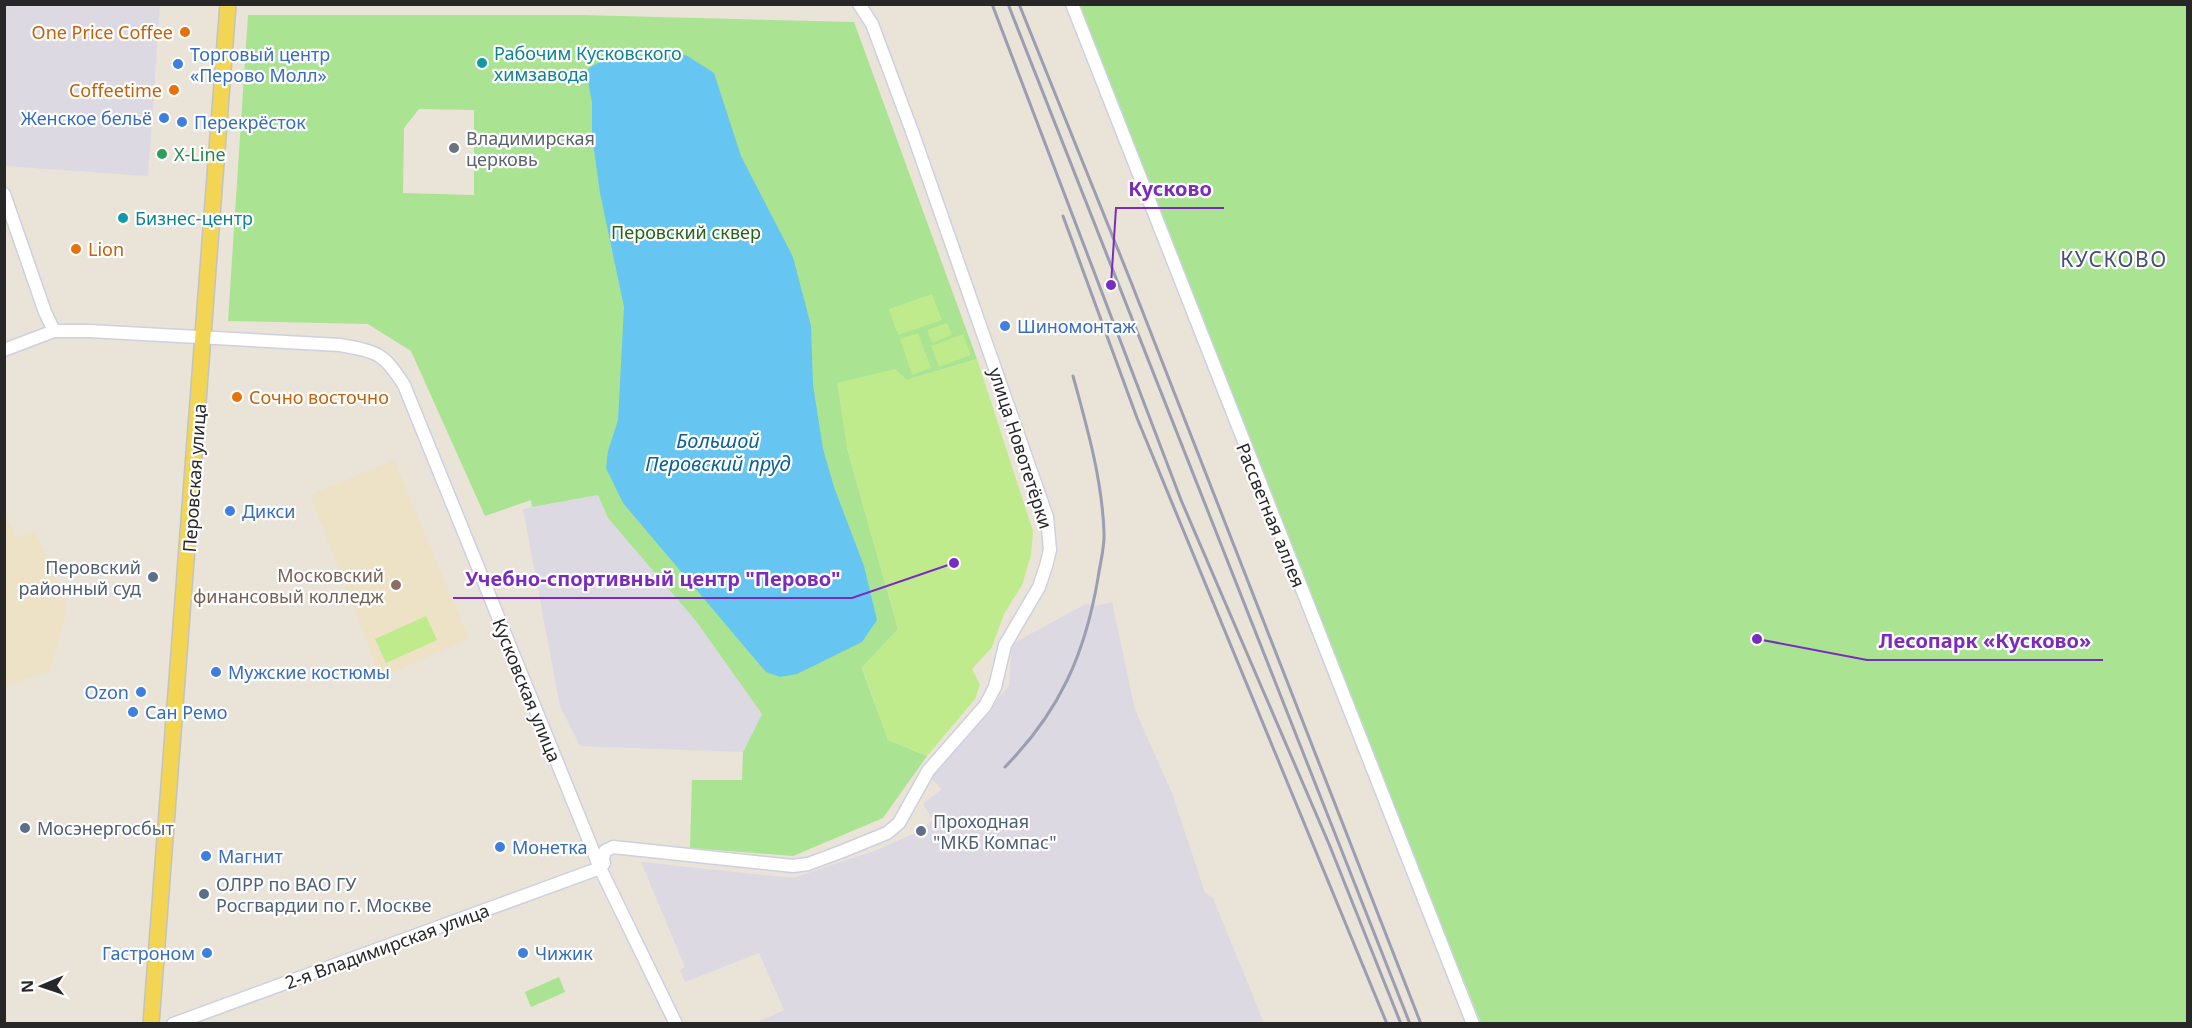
<svg xmlns="http://www.w3.org/2000/svg" width="2192" height="1028" font-family="'Noto Sans',sans-serif">
<style>
.industrial{fill:#dcd9e2}
.education{fill:#ede2c6}
.green{fill:#aae392;fill-rule:evenodd}
.pitch{fill:#bfeb8d}
.water{fill:#66c6f1}
.lines{fill:none;stroke-linecap:round;stroke-linejoin:round}
.minor-casing{stroke:#cdd0e1;stroke-width:15}
.major-casing{stroke:#c3c3c3;stroke-width:18}
.minor{stroke:#fff;stroke-width:12}
.major{stroke:#f3d554;stroke-width:15}
.rail{stroke:#9b9db2;stroke-width:3}
.food-dot{fill:#e8710a;stroke:#fff;stroke-width:2}
.culture-dot{fill:#0f9aa8;stroke:#fff;stroke-width:2}
.shop-dot{fill:#3f7fe0;stroke:#fff;stroke-width:2}
.worship-dot{fill:#6b7280;stroke:#fff;stroke-width:2}
.leisure-dot{fill:#2e9e5b;stroke:#fff;stroke-width:2}
.service-dot{fill:#5c6f8a;stroke:#fff;stroke-width:2}
.education-dot{fill:#8d6e63;stroke:#fff;stroke-width:2}
.labels{text-anchor:middle;dominant-baseline:central;stroke-width:4.5;stroke-linejoin:round;paint-order:stroke}
.food-label{font-size:18px;fill:#c56008;stroke:#fff;text-anchor:end}
.culture-label{font-size:18px;fill:#0d838f;stroke:#fff;text-anchor:start}
.shop-label{font-size:18px;fill:#366cbe;stroke:#fff;text-anchor:start}
.worship-label{font-size:18px;fill:#5b616d;stroke:#fff;text-anchor:start}
.leisure-label{font-size:18px;fill:#27864d;stroke:#fff;text-anchor:start}
.park-label{font-size:18px;fill:#246417;stroke:#fff}
.street-label{font-size:18px;fill:#272727;stroke:#fff}
.service-label{font-size:18px;fill:#4e5e75;stroke:#fff;text-anchor:start}
.education-label{font-size:18px;fill:#785e54;stroke:#fff;text-anchor:end}
.water-label{font-size:20px;font-style:italic;fill:#0a6198;stroke:#fff}
.quarter-label{font-size:21px;letter-spacing:1.5px;fill:#474e78;stroke:#fff}
.leader{fill:none;stroke:#7b2cbf;stroke-width:2}
.callout-dot{fill:#7b2cbf;stroke:#fff;stroke-width:2}
.callout-label{font-size:20px;text-anchor:middle;font-weight:bold;fill:#7b2cbf;stroke:#fff;stroke-width:4.5;stroke-linejoin:round;paint-order:stroke}
</style>
<rect width="100%" height="100%" fill="#eae3d8"/>
<!-- industrial -->
<g class="industrial">
<polygon points="4,5 160,5 148,176 5,166"/>
<polygon points="598,495 608,518 696,621 762,714 743,752 580,746 560,706 523,509"/>
<polygon points="1112,602 1135,710 1172,793 1205,893 1213,898 1264,1023 756,1023 784,1010 759,953 685,982 680,970 685,967 641,862 793,878 877,850 915,833 933,820 923,804 942,789 929,777 1009,686 1012,644 1086,604 1096,606"/>
</g>
<!-- education -->
<g class="education">
<polygon points="394,460 469,639 381,678 310,495"/>
<polygon points="4,512 16,537 35,531 67,606 50,671 5,686"/>
</g>
<!-- green -->
<g class="green">
<polygon points="1075,5 2187,5 2187,1023 1481,1023 1224,384"/>
<path d="M248 15H581L854 22 977 359 907 380 847 448 898 629 862 668 888 740 927 756 883 818 793 856 690 848 692 780H742L743 752 762 714 696 621 608 518 598 495 532 507 531 500 485 516 411 351 368 324 228 321ZM419 109 474 110V195L403 193 404 128Z"/>
<polygon points="559,977 565,992 531,1007 525,992"/>
</g>
<!-- pitch -->
<g class="pitch">
<polygon points="932,294 942,320 898,335 889,309"/>
<polygon points="947,323 952,335 932,343 927,330"/>
<polygon points="918,333 931,368 912,375 900,339"/>
<polygon points="963,334 971,355 939,367 931,346"/>
<polygon points="977,359 1033,531 1031,555 1022,585 1004,614 992,647 972,669 980,685 975,699 927,756 888,740 862,667 898,629 847,448 837,383 895,369 907,380"/>
<polygon points="426,616 437,640 386,663 375,639"/>
</g>
<!-- water -->
<path class="water" d="M686 55 714 73 741 156 793 257 811 326 813 385 823 449 834 487 864 566 877 620 862 642 797 674 780 677 766 672 623 503 606 468 608 451 618 420 624 307 600 193 592 135V102L586 71C603 52 660 56 686 55Z"/>
<g class="lines">
<!-- minor casing -->
<g class="minor-casing">
<g id="minor">
<polyline points="1072,4 1473,1024"/>
<polyline points="4,194 45,312 54,331"/>
<path d="M4 350 54 331H89L340 345C379 352 383 353 404 385L600 868 676 1024"/>
<polyline points="600,868 605,851 613,847 793,866 808,864 843,851 887,833 899,823 928,771 985,706 995,687 1005,645 1039,587 1046,566 1050,550 1047,517 913,134 872,24 859,4"/>
<polyline points="173,1024 581,875 600,868 604,863"/>
</g>
</g>
<!-- major casing -->
<g class="major-casing">
<polyline id="major" points="151,1024 228,4"/>
</g>
<!-- minor -->
<use href="#minor" class="minor"/>
<!-- major -->
<use href="#major" class="major"/>
<!-- rail -->
<g class="rail">
<polyline points="992,4 1181,500 1329,844 1401,1024"/>
<polyline points="1008,4 1410,1024"/>
<polyline points="1019,4 1131,282 1421,1024"/>
<polyline points="1063,216 1137,418 1387,1024"/>
<path d="M1005 767C1059 712 1085 655 1098 578 1100 563 1105 547 1104 532 1102 479 1087 427 1073 376"/>
</g>
</g>
<!-- markers -->
<g class="food-dot">
<circle cx="185" cy="32" r="6"/>
<circle cx="174" cy="90" r="6"/>
<circle cx="76" cy="249" r="6"/>
<circle cx="237" cy="397" r="6"/>
</g>
<g class="culture-dot">
<circle cx="482" cy="63" r="6"/>
<circle cx="123" cy="218" r="6"/>
</g>
<g class="shop-dot">
<circle cx="178" cy="64" r="6"/>
<circle cx="164" cy="118" r="6"/>
<circle cx="182" cy="122" r="6"/>
<circle cx="1005" cy="326" r="6"/>
<circle cx="230" cy="511" r="6"/>
<circle cx="216" cy="672" r="6"/>
<circle cx="141" cy="692" r="6"/>
<circle cx="133" cy="712" r="6"/>
<circle cx="500" cy="847" r="6"/>
<circle cx="206" cy="856" r="6"/>
<circle cx="207" cy="953" r="6"/>
<circle cx="523" cy="953" r="6"/>
</g>
<circle class="worship-dot" cx="454" cy="148" r="6"/>
<circle class="leisure-dot" cx="162" cy="154" r="6"/>
<g class="service-dot">
<circle cx="153" cy="577" r="6"/>
<circle cx="25" cy="828" r="6"/>
<circle cx="921" cy="831" r="6"/>
<circle cx="204" cy="894" r="6"/>
</g>
<circle class="education-dot" cx="396" cy="585" r="6"/>
<g class="labels">
<!-- food labels -->
<g class="food-label">
<text x="173" y="32">One Price Coffee</text>
<text x="162" y="90">Coffeetime</text>
<text x="88" y="249" text-anchor="start">Lion</text>
<text x="249" y="397" text-anchor="start">Сочно восточно</text>
</g>
<!-- culture labels -->
<g class="culture-label">
<text x="494" y="53">Рабочим Кусковского<tspan x="494" dy="21">химзавода</tspan></text>
<text x="135" y="218">Бизнес-центр</text>
</g>
<!-- shop labels -->
<g class="shop-label">
<text x="190" y="54">Торговый центр<tspan x="190" dy="21">«Перово Молл»</tspan></text>
<text x="152" y="118" text-anchor="end">Женское бельё</text>
<text x="194" y="122">Перекрёсток</text>
<text x="1017" y="326">Шиномонтаж</text>
<text x="242" y="511">Дикси</text>
<text x="228" y="672">Мужские костюмы</text>
<text x="129" y="692" text-anchor="end">Ozon</text>
<text x="145" y="712">Сан Ремо</text>
<text x="512" y="847">Монетка</text>
<text x="218" y="856">Магнит</text>
<text x="195" y="953" text-anchor="end">Гастроном</text>
<text x="535" y="953">Чижик</text>
</g>
<!-- worship labels -->
<g class="worship-label">
<text x="466" y="138">Владимирская<tspan x="466" dy="21">церковь</tspan></text>
</g>
<!-- leisure labels -->
<g class="leisure-label">
<text x="174" y="154">X-Line</text>
</g>
<!-- park labels -->
<g class="park-label">
<text x="686" y="232">Перовский сквер</text>
</g>
<!-- street labels -->
<g class="street-label">
<text transform="translate(1021 448) rotate(72)">улица Новотетёрки</text>
<text transform="translate(194 478) rotate(-86)">Перовская улица</text>
<text transform="translate(1271 515) rotate(68)">Рассветная аллея</text>
<text transform="translate(527 690) rotate(68)">Кусковская улица</text>
<text transform="translate(387 946) rotate(-20)">2-я Владимирская улица</text>
</g>
<!-- service labels -->
<g class="service-label">
<text x="141" y="567" text-anchor="end">Перовский<tspan x="141" dy="21">районный суд</tspan></text>
<text x="933" y="821">Проходная<tspan x="933" dy="21">"МКБ Компас"</tspan></text>
<text x="37" y="828">Мосэнергосбыт</text>
<text x="216" y="884">ОЛРР по ВАО ГУ<tspan x="216" dy="21">Росгвардии по г. Москве</tspan></text>
</g>
<!-- education labels -->
<g class="education-label">
<text x="384" y="575">Московский<tspan x="384" dy="21">финансовый колледж</tspan></text>
</g>
<!-- water labels -->
<g class="water-label">
<text x="718" y="440">Большой<tspan x="718" dy="23">Перовский пруд</tspan></text>
</g>
<!-- quarter labels -->
<g class="quarter-label">
<text x="2114" y="259">КУСКОВО</text>
</g>
</g>
<!-- callouts -->
<path class="leader" d="M1111 285L1116 208H1224M954 563L852 598H453M1757 639L1867 660H2103"/>
<g class="callout-dot">
<circle cx="1111" cy="285" r="6"/>
<circle cx="954" cy="563" r="6"/>
<circle cx="1757" cy="639" r="6"/>
</g>
<g class="callout-label">
<text x="1170" y="196">Кусково</text>
<text x="653" y="586">Учебно-спортивный центр "Перово"</text>
<text x="1985" y="648">Лесопарк «Кусково»</text>
</g>
<!-- border -->
<rect width="2192" height="1028" fill="none" stroke="#272727" stroke-width="12"/>
<!-- north arrow -->
<g transform="translate(42 986) rotate(268)" stroke="#ffffff" stroke-width="4.5" paint-order="stroke">
<path d="M0-4.5L10 22L0 15L-10 22Z" fill="#272727"/>
<text y="-9" font-size="16" font-weight="bold" text-anchor="middle" fill="#272727">N</text>
</g>
</svg>
